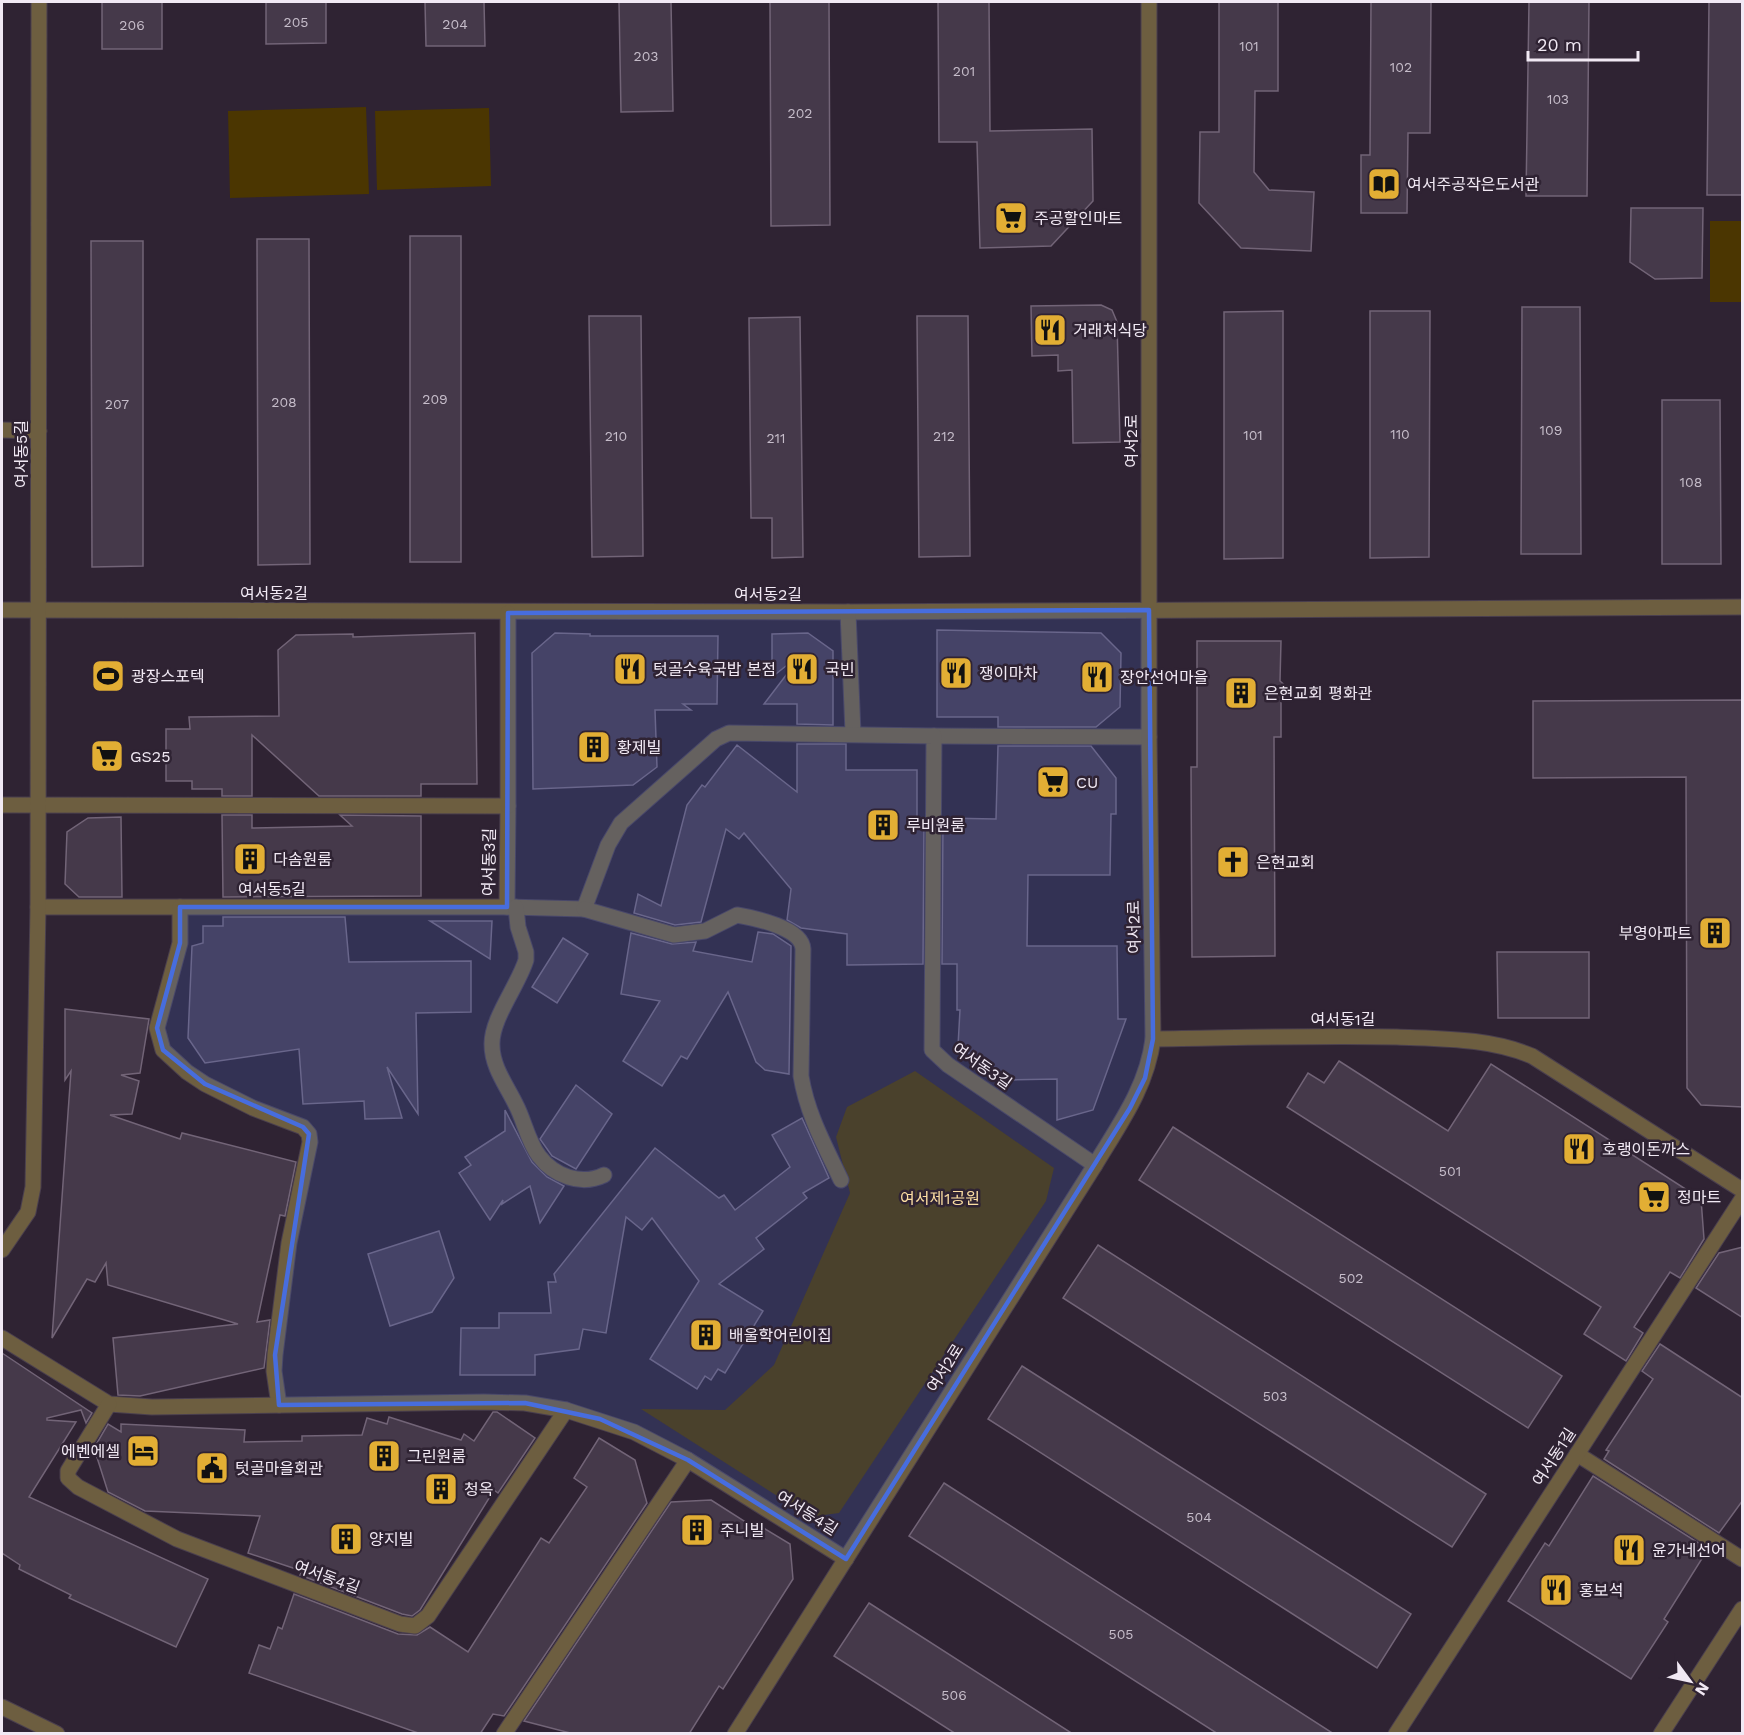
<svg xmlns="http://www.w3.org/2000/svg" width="1744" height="1735" font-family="'Work Sans','Noto Sans KR',sans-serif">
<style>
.green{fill:#4b3601}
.building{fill:#45394a;stroke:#726477;stroke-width:1.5}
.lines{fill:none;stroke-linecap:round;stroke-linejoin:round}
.minor-casing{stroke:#4a3f4e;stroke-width:17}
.minor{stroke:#6d5e40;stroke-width:15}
.marked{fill:#476dde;fill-opacity:0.2;stroke:#476dde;stroke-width:4.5;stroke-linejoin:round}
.labels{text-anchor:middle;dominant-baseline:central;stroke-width:5;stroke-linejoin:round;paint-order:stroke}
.number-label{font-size:14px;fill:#c6bdca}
.poi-label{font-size:16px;fill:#f1e9f4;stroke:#2f2333;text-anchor:start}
.street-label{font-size:16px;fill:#f1e9f4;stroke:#2f2333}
.park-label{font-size:16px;fill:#fcdea3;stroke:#2f2333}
</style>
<rect width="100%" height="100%" fill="#2f2333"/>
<!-- green -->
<g class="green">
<polygon points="366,107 369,194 230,198 228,111"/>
<polygon points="489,108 491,186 377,190 375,111"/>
<rect x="1710" y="221" width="32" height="81"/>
<polygon points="915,1071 1054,1168 1046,1201 839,1513 810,1517 641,1409 725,1410 774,1365 850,1193 836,1137 847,1107"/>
</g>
<!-- building -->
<g class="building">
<rect x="102" y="2" width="60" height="47"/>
<polygon points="266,2 326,2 326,43 266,44"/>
<polygon points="425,2 484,2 485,46 426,46"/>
<polygon points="619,2 671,2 673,111 621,112"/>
<polygon points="770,2 829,2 830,225 771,226"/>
<polygon points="938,2 989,2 990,131 1092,129 1093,201 1051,246 980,248 977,142 939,142"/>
<polygon points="1219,2 1278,2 1278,91 1255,91 1254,172 1269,190 1314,192 1311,251 1241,248 1199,203 1200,132 1219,132"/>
<polygon points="1371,2 1431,2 1430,133 1408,133 1407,213 1361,213 1361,155 1370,155"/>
<polygon points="1529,2 1589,2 1587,196 1526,196"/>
<polygon points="1709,2 1743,2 1743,195 1707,195"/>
<polygon points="1631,208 1703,208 1702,278 1655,279 1630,262"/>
<rect x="410" y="236" width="51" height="326"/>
<polygon points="257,239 309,239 310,564 258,565"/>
<polygon points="91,241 143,241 143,566 92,567"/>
<polygon points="1101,305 1112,310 1117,322 1120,442 1073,443 1072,370 1058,371 1058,355 1032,356 1031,306"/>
<polygon points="1522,307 1580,307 1581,554 1521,554"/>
<polygon points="1283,311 1283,558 1224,559 1224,312"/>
<polygon points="1370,311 1430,311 1429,557 1370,558"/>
<polygon points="589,316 641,316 643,556 592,557"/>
<polygon points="917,316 968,316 970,556 919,557"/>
<polygon points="800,317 803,557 772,558 772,518 751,518 749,318"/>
<polygon points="1662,400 1720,400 1721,564 1662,564"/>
<polygon points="937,630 1101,633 1121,653 1120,707 1096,727 998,727 998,717 937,717"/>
<polygon points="475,633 477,784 421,784 421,796 319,796 252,735 252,796 222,796 222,789 192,789 192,781 166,781 166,729 190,729 189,717 279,716 278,650 296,635 353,634 353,637"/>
<polygon points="555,633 590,634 590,636 718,636 717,704 683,704 691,710 655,710 657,767 633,785 533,789 532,653"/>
<polygon points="808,633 833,651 833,725 797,724 797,704 764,704 790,670 786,666 772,677 772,634"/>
<polygon points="1197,641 1281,641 1280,681 1289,689 1281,697 1281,737 1274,737 1275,956 1192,957 1191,767 1197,767"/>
<polygon points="1743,700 1743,1107 1701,1105 1687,1088 1686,777 1533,778 1533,701"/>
<polygon points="797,744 846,744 846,770 917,770 917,818 924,818 923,964 847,965 847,934 801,928 787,920 791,889 744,833 739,839 726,829 701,922 675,925 634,913 638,894 661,906 687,805 702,785 705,787 737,745 797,792"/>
<polygon points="998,746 1091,746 1116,778 1116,814 1111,814 1110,875 1028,875 1027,946 1117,946 1118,1019 1126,1019 1093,1110 1057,1120 1057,1079 1010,1080 958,1046 960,1010 957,1010 957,964 942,964 943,818 996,819"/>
<polygon points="222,815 252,815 252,828 352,826 340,815 421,816 421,896 223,897"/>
<polygon points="121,817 122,897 79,897 65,884 67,832 88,818"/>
<polygon points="223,917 345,917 349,962 471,961 471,1012 416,1013 418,1114 387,1067 402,1118 365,1119 364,1101 303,1104 299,1049 205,1063 188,1038 192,946 203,943 203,926 223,926"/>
<polygon points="430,921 492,921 490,959"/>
<polygon points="758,932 773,934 791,946 789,1074 765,1070 756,1062 728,992 687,1059 681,1056 662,1086 623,1061 660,1001 621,994 631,933 672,944 696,942 693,951 752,962"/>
<polygon points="563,938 588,954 557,1003 532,987"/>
<polygon points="1497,952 1589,952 1589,1018 1498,1018"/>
<polygon points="65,1009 149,1019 140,1073 121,1075 139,1081 132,1114 110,1115 180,1139 182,1133 296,1162 285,1216 280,1215 257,1322 270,1320 264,1368 140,1396 118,1395 113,1338 238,1324 108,1285 106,1263 95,1282 87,1279 52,1338 71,1071 65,1080"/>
<polygon points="1339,1061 1448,1131 1491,1064 1701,1199 1704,1239 1680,1278 1670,1272 1634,1327 1643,1333 1626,1361 1584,1334 1601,1307 1287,1107 1308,1073 1324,1083"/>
<polygon points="576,1085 612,1114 576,1169 552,1156 540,1139"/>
<polygon points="505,1110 532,1162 547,1177 564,1186 540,1223 530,1186 502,1204 503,1200 490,1220 459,1173 471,1165 465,1157 505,1131"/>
<polygon points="802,1118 829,1178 803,1193 807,1198 756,1238 764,1249 719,1284 763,1311 725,1373 718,1369 711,1380 705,1376 697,1389 650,1359 699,1281 652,1218 642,1230 626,1217 606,1333 583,1329 579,1349 535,1355 535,1375 460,1375 461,1328 499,1328 499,1313 551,1313 548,1282 556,1282 554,1274 655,1148 719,1198 724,1195 735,1210 790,1167 772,1135"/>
<polygon points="1173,1127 1562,1376 1528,1428 1139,1180"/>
<polygon points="439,1231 454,1278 432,1312 390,1326 368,1254"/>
<polygon points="1098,1245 1486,1494 1452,1547 1063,1298"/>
<polygon points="1743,1247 1743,1318 1696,1288 1719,1253"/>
<polygon points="1660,1344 1743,1398 1743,1500 1719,1533 1604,1459 1609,1451 1606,1450 1653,1379 1642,1371"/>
<polygon points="2,1353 92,1413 86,1423 81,1410 47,1418 47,1420 76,1422 29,1497 208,1579 176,1647 69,1598 71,1595 19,1569 20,1565 2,1553"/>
<polygon points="1022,1366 1411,1614 1377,1668 988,1419"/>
<polygon points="493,1412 497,1412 535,1438 498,1493 494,1490 420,1610 412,1616 402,1614 300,1575 302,1571 248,1553 260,1516 145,1511 108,1492 94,1448 108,1424 121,1432 121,1424 245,1430 244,1442 302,1441 302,1436 362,1435 367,1418 387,1424 389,1417 461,1440 464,1434 474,1441"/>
<polygon points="599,1438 635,1460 647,1503 504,1716 493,1714 480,1734 421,1734 249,1673 259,1645 270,1649 278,1627 282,1629 294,1594 398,1634 417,1635 430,1627 468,1652 541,1538 549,1543 587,1487 574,1478"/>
<polygon points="1593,1476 1708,1549 1664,1619 1668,1622 1631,1679 1508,1601 1545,1543 1549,1546"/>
<polygon points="944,1483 1334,1734 1218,1734 909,1536"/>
<polygon points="711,1500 755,1528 757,1524 790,1544 793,1579 723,1689 719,1686 689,1734 574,1734 524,1721 671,1502"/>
<polygon points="869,1603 1073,1734 956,1734 834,1656"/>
</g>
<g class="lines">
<!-- minor casing -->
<g class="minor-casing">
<g id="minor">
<polyline points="2,430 39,431"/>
<polyline points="2,610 848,612 1742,607"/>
<polyline points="848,612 853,733"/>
<polyline points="934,736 1149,737"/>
<polyline points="2,805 508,806 507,907 584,909 608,845 621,823 716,739 729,733 934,736 932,1050 948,1065 1095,1165"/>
<polyline points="508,806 508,613"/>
<polyline points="38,907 507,907"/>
<polyline points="180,907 180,943 157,1028 163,1050 187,1072 205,1084 253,1108 303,1127 309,1134 310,1142 289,1243 275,1355 274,1371 279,1405"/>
<path d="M516 907 518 927 526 952V960C518 986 491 1019 492 1045 492 1067 507 1086 516 1105 524 1120 528 1142 539 1156 554 1176 581 1186 604 1175"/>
<path d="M584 909 674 935 705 931 737 915C755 918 802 928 803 949L801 1076C807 1114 825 1146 841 1180"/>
<path d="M1153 1039C1234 1038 1316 1035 1397 1037 1443 1039 1489 1038 1532 1056L1742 1190"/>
<polyline points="2,1250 28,1212 33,1187 38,907 39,2"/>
<polyline points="2,1338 109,1404 152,1407 484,1402 525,1403 566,1410 634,1432 688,1460 846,1559"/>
<polyline points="109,1404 68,1471 68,1478 78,1487 177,1539 400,1624 415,1626 428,1616 566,1410"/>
<polyline points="1577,1454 1742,1559"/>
<polyline points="2,1707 57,1734"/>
<polyline points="504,1734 688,1460"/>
<path d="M735 1734 1095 1165C1119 1125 1147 1087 1153 1039L1149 737V2"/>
<polyline points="1396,1734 1742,1199"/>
<polyline points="1661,1734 1742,1609"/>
</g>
</g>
<!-- minor -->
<use href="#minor" class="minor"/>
</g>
<!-- marked area -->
<path class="marked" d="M1149 610 1153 1039 1145 1078 1130 1108 846 1559 688 1460 600 1419 525 1403 279 1405 275 1355 309 1134 303 1127 205 1084 163 1050 157 1028 180 943V907H507L508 613Z"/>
<!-- icons -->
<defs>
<g id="library-square" transform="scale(1.725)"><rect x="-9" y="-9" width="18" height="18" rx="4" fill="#e2ae34" stroke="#2f2333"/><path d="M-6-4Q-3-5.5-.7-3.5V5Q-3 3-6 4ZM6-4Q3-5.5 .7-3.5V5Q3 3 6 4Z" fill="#111"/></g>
<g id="supermarket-square" transform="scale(1.725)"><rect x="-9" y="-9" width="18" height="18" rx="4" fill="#e2ae34" stroke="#2f2333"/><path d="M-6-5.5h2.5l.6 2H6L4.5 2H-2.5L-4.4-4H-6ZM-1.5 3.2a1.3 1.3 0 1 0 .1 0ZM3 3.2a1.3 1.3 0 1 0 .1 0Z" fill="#111"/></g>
<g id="restaurant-square" transform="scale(1.725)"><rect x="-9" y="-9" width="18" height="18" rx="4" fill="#e2ae34" stroke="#2f2333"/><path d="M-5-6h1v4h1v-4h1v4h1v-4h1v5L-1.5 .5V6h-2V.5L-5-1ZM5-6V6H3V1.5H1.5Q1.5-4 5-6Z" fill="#111"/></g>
<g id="stadium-square" transform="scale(1.725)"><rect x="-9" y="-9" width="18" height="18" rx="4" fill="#e2ae34" stroke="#2f2333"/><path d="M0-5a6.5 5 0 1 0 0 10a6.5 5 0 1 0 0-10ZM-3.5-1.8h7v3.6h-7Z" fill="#111"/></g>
<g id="building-square" transform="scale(1.725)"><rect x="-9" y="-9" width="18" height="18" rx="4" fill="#e2ae34" stroke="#2f2333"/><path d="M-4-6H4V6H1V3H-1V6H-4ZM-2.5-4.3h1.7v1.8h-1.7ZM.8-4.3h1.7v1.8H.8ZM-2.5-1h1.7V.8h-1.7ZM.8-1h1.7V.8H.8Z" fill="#111"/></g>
<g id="church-square" transform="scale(1.725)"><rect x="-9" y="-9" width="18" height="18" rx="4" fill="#e2ae34" stroke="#2f2333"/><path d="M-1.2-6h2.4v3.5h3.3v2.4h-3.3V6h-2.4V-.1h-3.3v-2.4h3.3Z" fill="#111"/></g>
<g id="hotel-square" transform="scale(1.725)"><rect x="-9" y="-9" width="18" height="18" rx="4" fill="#e2ae34" stroke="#2f2333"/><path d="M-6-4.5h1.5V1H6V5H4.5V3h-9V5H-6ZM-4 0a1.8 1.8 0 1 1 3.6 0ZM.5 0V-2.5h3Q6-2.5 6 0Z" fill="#111"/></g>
<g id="civic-square" transform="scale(1.725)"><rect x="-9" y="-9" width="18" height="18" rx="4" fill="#e2ae34" stroke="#2f2333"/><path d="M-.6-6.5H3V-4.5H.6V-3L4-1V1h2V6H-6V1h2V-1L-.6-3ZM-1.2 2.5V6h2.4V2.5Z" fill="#111"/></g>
</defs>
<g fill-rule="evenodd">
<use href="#library-square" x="1384" y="184"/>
<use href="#supermarket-square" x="1011" y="218"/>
<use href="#restaurant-square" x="1050" y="330"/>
<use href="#restaurant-square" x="630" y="669"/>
<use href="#restaurant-square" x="802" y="669"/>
<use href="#restaurant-square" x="956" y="673"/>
<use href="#stadium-square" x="108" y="676"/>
<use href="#restaurant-square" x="1097" y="677"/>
<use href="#building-square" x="1241" y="693"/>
<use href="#building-square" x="594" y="747"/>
<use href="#supermarket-square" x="107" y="756"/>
<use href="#supermarket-square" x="1053" y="782"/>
<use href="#building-square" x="883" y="825"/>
<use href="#building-square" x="250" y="859"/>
<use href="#church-square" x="1233" y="862"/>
<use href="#building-square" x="1715" y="933"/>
<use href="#restaurant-square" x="1579" y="1149"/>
<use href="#supermarket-square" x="1654" y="1197"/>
<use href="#building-square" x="706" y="1335"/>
<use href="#hotel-square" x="143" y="1451"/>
<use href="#building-square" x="384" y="1456"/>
<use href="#civic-square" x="212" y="1468"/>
<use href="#building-square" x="441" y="1489"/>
<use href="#building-square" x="697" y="1530"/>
<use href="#building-square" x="346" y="1539"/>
<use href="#restaurant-square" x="1629" y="1550"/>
<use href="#restaurant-square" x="1556" y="1590"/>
</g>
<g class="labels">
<!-- number labels -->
<g class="number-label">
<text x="296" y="22">205</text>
<text x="455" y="24">204</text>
<text x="132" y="25">206</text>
<text x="1249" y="46">101</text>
<text x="646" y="56">203</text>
<text x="1401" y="67">102</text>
<text x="964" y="71">201</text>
<text x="1558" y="99">103</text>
<text x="800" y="113">202</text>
<text x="435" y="399">209</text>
<text x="284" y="402">208</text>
<text x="117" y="404">207</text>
<text x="1551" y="430">109</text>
<text x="1400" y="434">110</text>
<text x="1253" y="435">101</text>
<text x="616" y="436">210</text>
<text x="944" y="436">212</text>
<text x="776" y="438">211</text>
<text x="1691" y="482">108</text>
<text x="1450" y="1171">501</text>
<text x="1351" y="1278">502</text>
<text x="1275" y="1396">503</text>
<text x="1199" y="1517">504</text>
<text x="1121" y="1634">505</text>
<text x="954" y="1695">506</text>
</g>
<!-- poi labels -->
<g class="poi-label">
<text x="1407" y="184">여서주공작은도서관</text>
<text x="1034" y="218">주공할인마트</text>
<text x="1073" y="330">거래처식당</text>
<text x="653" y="669">텃골수육국밥 본점</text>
<text x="825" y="669">국빈</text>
<text x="979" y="673">쟁이마차</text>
<text x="131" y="676">광장스포텍</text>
<text x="1120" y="677">장안선어마을</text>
<text x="1264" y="693">은현교회 평화관</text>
<text x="617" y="747">황제빌</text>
<text x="130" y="756">GS25</text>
<text x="1076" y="782">CU</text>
<text x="906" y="825">루비원룸</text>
<text x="273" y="859">다솜원룸</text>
<text x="1256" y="862">은현교회</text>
<text x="1692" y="933" text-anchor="end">부영아파트</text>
<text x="1602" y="1149">호랭이돈까스</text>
<text x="1677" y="1197">정마트</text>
<text x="729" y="1335">배울학어린이집</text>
<text x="120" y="1451" text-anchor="end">에벤에셀</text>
<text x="407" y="1456">그린원룸</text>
<text x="235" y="1468">텃골마을회관</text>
<text x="464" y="1489">청옥</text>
<text x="720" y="1530">주니빌</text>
<text x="369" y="1539">양지빌</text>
<text x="1652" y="1550">윤가네선어</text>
<text x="1579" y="1590">홍보석</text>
</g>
<!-- street labels -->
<g class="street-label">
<text transform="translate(1131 441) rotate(-90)">여서2로</text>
<text transform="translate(21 454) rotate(-90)">여서동5길</text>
<text x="274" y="593">여서동2길</text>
<text x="768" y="594">여서동2길</text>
<text transform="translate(489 862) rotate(-89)">여서동3길</text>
<text x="272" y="889">여서동5길</text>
<text transform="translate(1134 927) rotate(-91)">여서2로</text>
<text x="1343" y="1019">여서동1길</text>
<text transform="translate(982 1066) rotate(35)">여서동3길</text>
<text transform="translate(945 1368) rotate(-58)">여서2로</text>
<text transform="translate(1554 1457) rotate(-57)">여서동1길</text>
<text transform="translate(807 1513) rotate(32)">여서동4길</text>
<text transform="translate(327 1577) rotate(20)">여서동4길</text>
</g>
<!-- park labels -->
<g class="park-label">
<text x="940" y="1198">여서제1공원</text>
</g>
</g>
<!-- border -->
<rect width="1744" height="1735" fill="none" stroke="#f1e9f4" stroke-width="6"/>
<!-- north arrow -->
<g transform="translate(1690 1681) rotate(123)" stroke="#2f2333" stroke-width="4.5" paint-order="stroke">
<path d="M0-4.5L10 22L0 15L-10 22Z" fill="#f1e9f4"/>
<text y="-9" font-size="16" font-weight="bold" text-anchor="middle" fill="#f1e9f4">N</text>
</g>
<!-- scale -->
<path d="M1528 51v9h110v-9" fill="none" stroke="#f1e9f4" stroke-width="3"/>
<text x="1537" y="51" font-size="18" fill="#f1e9f4" stroke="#2f2333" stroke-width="4.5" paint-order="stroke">20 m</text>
</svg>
